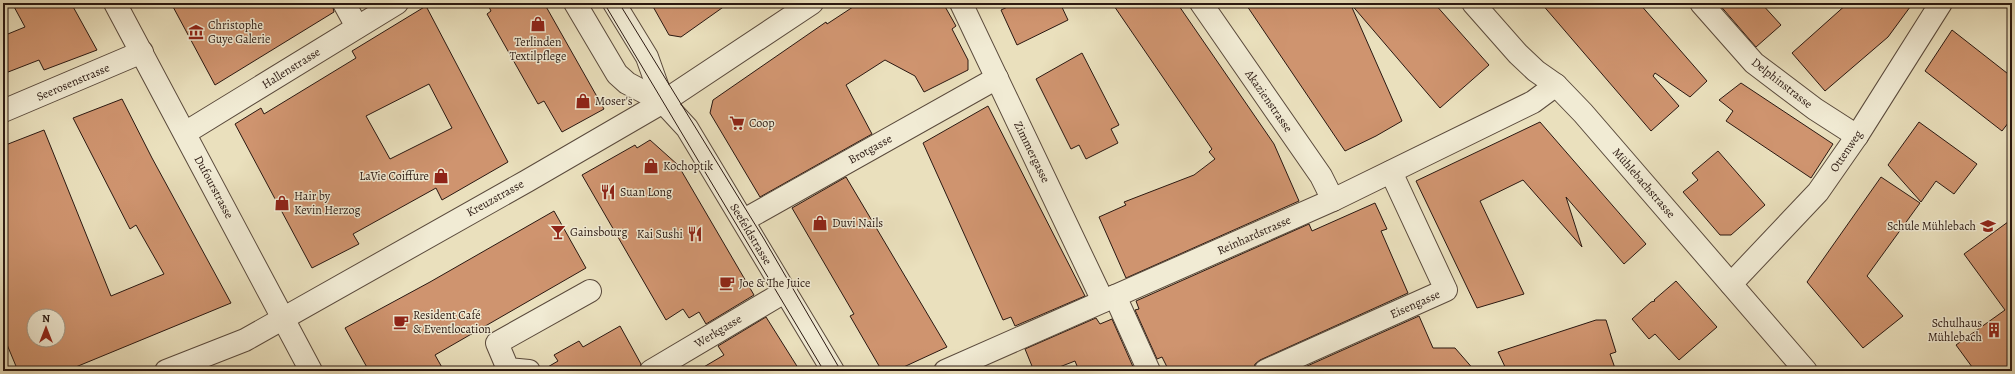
<svg xmlns="http://www.w3.org/2000/svg" width="2015" height="374" font-family="Alegreya,serif">
<style>
.building{fill:#cf946f;stroke:#2a1811;fill-rule:evenodd}
.lines{fill:none;stroke-linecap:round;stroke-linejoin:round}
.minor-casing{stroke:#5a4a3c;stroke-width:24}
.minor{stroke:#f1ebd4;stroke-width:22}
.tram{stroke:#2a1811;stroke-width:1}
.labels{text-anchor:middle;dominant-baseline:central;stroke-width:3;stroke-linejoin:round;paint-order:stroke}
.poi-label{font-size:12px;fill:#2a1811;stroke:#f1ebd4;text-anchor:start}
.street-label{font-size:12px;fill:#2a1811;stroke:#f1ebd4}
</style>
<rect width="100%" height="100%" fill="#eae0bd"/>
<filter id="stains"><feTurbulence type="fractalNoise" baseFrequency=".005" numOctaves="4"/><feColorMatrix values="0 0 0 0 .2 0 0 0 0 .09 0 0 0 0 .02 0 0 0 .5 -.17"/></filter>
<radialGradient id="worn" r=".72"><stop offset=".6" stop-color="#630" stop-opacity="0"/><stop offset="1" stop-color="#630" stop-opacity=".3"/></radialGradient>
<!-- building -->
<g class="building">
<polygon points="12,3 71,3 97,50 44,70 39,60 3,74 3,36 25,27"/>
<polygon points="171,3 332,3 334,12 215,85"/>
<polygon points="487,3 544,3 604,109 562,132 544,101 538,104 487,14 491,11"/>
<polygon points="651,3 729,3 681,37 669,35"/>
<polygon points="859,3 943,3 956,26 952,29 968,60 968,70 924,92 915,76 885,60 846,85 872,134 760,197 710,113 713,100 826,22 827,24"/>
<polygon points="1016,3 1060,3 1068,20 1017,45 1001,10"/>
<polygon points="1112,3 1177,3 1274,144 1299,201 1126,278 1099,217 1126,205 1124,202 1194,175 1215,159 1209,152 1212,149"/>
<polygon points="1245,3 1350,3 1402,121 1376,136 1345,151"/>
<polygon points="1350,3 1434,3 1489,65 1440,108"/>
<polygon points="1541,3 1639,3 1707,81 1690,97 1655,73 1653,76 1679,106 1651,131"/>
<polygon points="1718,3 1761,3 1781,25 1756,47"/>
<polygon points="1848,3 1913,3 1888,37 1825,91 1792,53"/>
<path d="M426 6 508 162 442 200 436 188 353 234 359 244 312 268 235 124 261 108 264 114 356 58 352 51ZM429 84 452 128 390 159 366 116Z"/>
<polygon points="1952,30 2012,77 2012,118 2002,131 1925,71"/>
<polygon points="1082,53 1119,125 1111,129 1118,143 1086,159 1079,145 1071,149 1036,79"/>
<polygon points="1741,83 1833,144 1811,178 1726,121 1733,111 1719,100"/>
<path d="M122 99 152 158 231 303 66 371H18L3 335V146L44 130 111 296 164 274 136 225 130 229 73 118ZM34 316H58V340H34Z"/>
<polygon points="988,106 1085,296 1015,326 1011,317 1003,320 923,143"/>
<polygon points="1540,122 1646,244 1624,264 1566,197 1582,247 1523,180 1480,201 1524,294 1477,308 1416,181"/>
<polygon points="1919,122 1977,164 1954,194 1936,181 1921,202 1888,165"/>
<polygon points="650,140 678,165 754,295 706,324 699,312 689,318 683,309 666,320 582,175 635,145 637,148"/>
<polygon points="1718,151 1765,205 1731,235 1720,235 1683,192 1698,180 1692,173"/>
<polygon points="846,177 947,347 895,371 882,371 850,316 854,314 792,208"/>
<polygon points="1881,177 1920,203 1867,276 1903,316 1863,348 1807,282"/>
<polygon points="1375,203 1387,229 1381,231 1408,293 1260,360 1255,364 1253,371 1169,371 1162,357 1157,359 1135,310 1139,309 1136,301 1309,224 1312,231"/>
<polygon points="554,211 586,268 435,355 444,371 369,371 345,328 430,282"/>
<polygon points="2012,219 2012,371 1975,371 1956,345 2005,310 1964,254"/>
<polygon points="1676,281 1717,327 1679,360 1655,334 1649,339 1632,319 1651,302 1655,301 1654,300"/>
<polygon points="1419,316 1433,348 1455,348 1475,371 1296,371"/>
<polygon points="766,317 800,371 697,371 724,355 718,346"/>
<polygon points="1096,318 1100,324 1112,319 1134,369 1129,371 1079,371 1075,361 1049,371 1034,371 1025,349"/>
<polygon points="1596,320 1606,320 1616,352 1610,354 1616,371 1507,371 1498,352"/>
<polygon points="620,326 641,364 639,371 541,371 558,361 554,355 579,341 583,347"/>
</g>
<g class="lines">
<!-- minor casing -->
<g class="minor-casing">
<g id="minor">
<polyline points="115,3 311,371"/>
<polyline points="344,3 357,27"/>
<polyline points="575,3 617,74 627,83 663,102 687,128 833,371"/>
<polyline points="614,3 647,57 663,102"/>
<polyline points="961,3 1103,301"/>
<polyline points="1201,3 1321,176 1333,200"/>
<polyline points="1473,3 1518,54 1536,71 1556,85 1583,113 1806,371"/>
<polyline points="1701,3 1754,63 1815,109 1857,136"/>
<polyline points="3,111 142,52"/>
<polyline points="185,133 397,3"/>
<polyline points="744,220 997,78"/>
<polyline points="1731,284 1818,192 1857,136 1941,3"/>
<polyline points="1115,296 1149,371"/>
<polyline points="166,371 245,340 527,181 663,102 812,3"/>
<polyline points="529,371 508,369 497,343 590,291"/>
<polyline points="651,371 786,291"/>
<polyline points="945,371 1333,200 1533,102 1556,85"/>
<polyline points="1265,371 1446,290 1391,172"/>
</g>
</g>
<!-- minor -->
<use href="#minor" class="minor"/>
<!-- tram -->
<g class="tram">
<polyline points="604,3 824,371"/>
<polyline points="619,3 764,239 841,371"/>
</g>
</g>
<!-- icons -->
<defs>
<g id="shop-bare" transform="scale(1.2)"><path d="M-5-2.5h2.3a2.7 3.5 0 0 1 5.4 0H5L5.5 6h-11ZM-1.5-2.5h3a1.5 2.3 0 0 0-3 0Z" fill="#8f2418" stroke="#f1ebd4" stroke-width="2.5" paint-order="stroke"/></g>
<g id="museum-bare" transform="scale(1.2)"><path d="M0-6L6-3V-2H-6V-3ZM-5-1h2V3h-2ZM-1-1h2V3h-2ZM3-1h2V3H3ZM-6 4H6V6H-6Z" fill="#8f2418" stroke="#f1ebd4" stroke-width="2.5" paint-order="stroke"/></g>
<g id="supermarket-bare" transform="scale(1.2)"><path d="M-6-5.5h2.5l.6 2H6L4.5 2H-2.5L-4.4-4H-6ZM-1.5 3.2a1.3 1.3 0 1 0 .1 0ZM3 3.2a1.3 1.3 0 1 0 .1 0Z" fill="#8f2418" stroke="#f1ebd4" stroke-width="2.5" paint-order="stroke"/></g>
<g id="restaurant-bare" transform="scale(1.2)"><path d="M-5-6h1v4h1v-4h1v4h1v-4h1v5L-1.5 .5V6h-2V.5L-5-1ZM5-6V6H3V1.5H1.5Q1.5-4 5-6Z" fill="#8f2418" stroke="#f1ebd4" stroke-width="2.5" paint-order="stroke"/></g>
<g id="school-bare" transform="scale(1.2)"><path d="M0-5L7-2L0 1L-7-2ZM-4 1L0 2.5L4 1V4Q0 6-4 4Z" fill="#8f2418" stroke="#f1ebd4" stroke-width="2.5" paint-order="stroke"/></g>
<g id="bar-bare" transform="scale(1.2)"><path d="M-6-5H6L.8 .8V4.5H3.5V6h-7V4.5H-.8V.8Z" fill="#8f2418" stroke="#f1ebd4" stroke-width="2.5" paint-order="stroke"/></g>
<g id="cafe-bare" transform="scale(1.2)"><path d="M-5.5-4.5H6V0H3Q3 3.5 0 3.5H-2.5Q-5.5 3.5-5.5 0ZM3-3.2v2h1.7v-2ZM-6 4.5H4V6H-6Z" fill="#8f2418" stroke="#f1ebd4" stroke-width="2.5" paint-order="stroke"/></g>
<g id="building-bare" transform="scale(1.2)"><path d="M-4-6H4V6H1V3H-1V6H-4ZM-2.5-4.3h1.7v1.8h-1.7ZM.8-4.3h1.7v1.8H.8ZM-2.5-1h1.7V.8h-1.7ZM.8-1h1.7V.8H.8Z" fill="#8f2418" stroke="#f1ebd4" stroke-width="2.5" paint-order="stroke"/></g>
</defs>
<g fill-rule="evenodd">
<use href="#shop-bare" x="538" y="24"/>
<use href="#museum-bare" x="196" y="32"/>
<use href="#shop-bare" x="583" y="101"/>
<use href="#supermarket-bare" x="737" y="123"/>
<use href="#shop-bare" x="651" y="166"/>
<use href="#shop-bare" x="441" y="176"/>
<use href="#restaurant-bare" x="608" y="192"/>
<use href="#shop-bare" x="282" y="203"/>
<use href="#shop-bare" x="820" y="223"/>
<use href="#school-bare" x="1988" y="226"/>
<use href="#bar-bare" x="558" y="232"/>
<use href="#restaurant-bare" x="695" y="234"/>
<use href="#cafe-bare" x="727" y="283"/>
<use href="#cafe-bare" x="401" y="322"/>
<use href="#building-bare" x="1994" y="330"/>
</g>
<g class="labels">
<!-- poi labels -->
<g class="poi-label">
<text x="208" y="25">Christophe<tspan x="208" dy="14">Guye Galerie</tspan></text>
<text x="538" y="42" text-anchor="middle">Terlinden<tspan x="538" dy="14">Textilpflege</tspan></text>
<text x="595" y="101">Moser's</text>
<text x="749" y="123">Coop</text>
<text x="663" y="166">Kochoptik</text>
<text x="429" y="176" text-anchor="end">LaVie Coiffure</text>
<text x="620" y="192">Suan Long</text>
<text x="294" y="196">Hair by<tspan x="294" dy="14">Kevin Herzog</tspan></text>
<text x="832" y="223">Duvi Nails</text>
<text x="1976" y="226" text-anchor="end">Schule Mühlebach</text>
<text x="570" y="232">Gainsbourg</text>
<text x="683" y="234" text-anchor="end">Kai Sushi</text>
<text x="739" y="283">Joe &amp; The Juice</text>
<text x="413" y="315">Resident Café<tspan x="413" dy="14">&amp; Eventlocation</tspan></text>
<text x="1982" y="323" text-anchor="end">Schulhaus<tspan x="1982" dy="14">Mühlebach</tspan></text>
</g>
<!-- street labels -->
<g class="street-label">
<text transform="translate(291 68) rotate(-32)">Hallenstrasse</text>
<text transform="translate(73 82) rotate(-23)">Seerosenstrasse</text>
<text transform="translate(1782 83) rotate(38)">Delphinstrasse</text>
<text transform="translate(1269 101) rotate(55)">Akazienstrasse</text>
<text transform="translate(870 149) rotate(-29)">Brotgasse</text>
<text transform="translate(1846 151) rotate(-56)">Ottenweg</text>
<text transform="translate(1032 152) rotate(64)">Zimmergasse</text>
<text transform="translate(1644 183) rotate(49)">Mühlebachstrasse</text>
<text transform="translate(214 187) rotate(62)">Dufourstrasse</text>
<text transform="translate(495 198) rotate(-29)">Kreuzstrasse</text>
<text transform="translate(751 234) rotate(59)">Seefeldstrasse</text>
<text transform="translate(1254 235) rotate(-24)">Reinhardstrasse</text>
<text transform="translate(1415 304) rotate(-24)">Eisengasse</text>
<text transform="translate(718 331) rotate(-31)">Werkgasse</text>
</g>
</g>
<!-- margin -->
<rect width="2015" height="374" fill="none" stroke="#eae0bd" stroke-width="16"/>
<rect x="4" y="4" width="2007" height="366" fill="none" stroke="#2a1811" stroke-width="2"/>
<rect x="8" y="8" width="1999" height="358" fill="none" stroke="#2a1811"/>
<!-- north arrow -->
<g transform="translate(46 328)"><circle r="19" fill="#f1ebd4" stroke="#a19786"/>
<path d="M0-3L7 15L0 10L-7 15Z" fill="#8f2418"/>
<text y="-6" font-size="11" font-weight="bold" text-anchor="middle" fill="#2a1811">N</text>
</g>
<rect width="100%" height="100%" filter="url(#stains)"/>
<rect width="100%" height="100%" fill="url(#worn)"/>
</svg>
